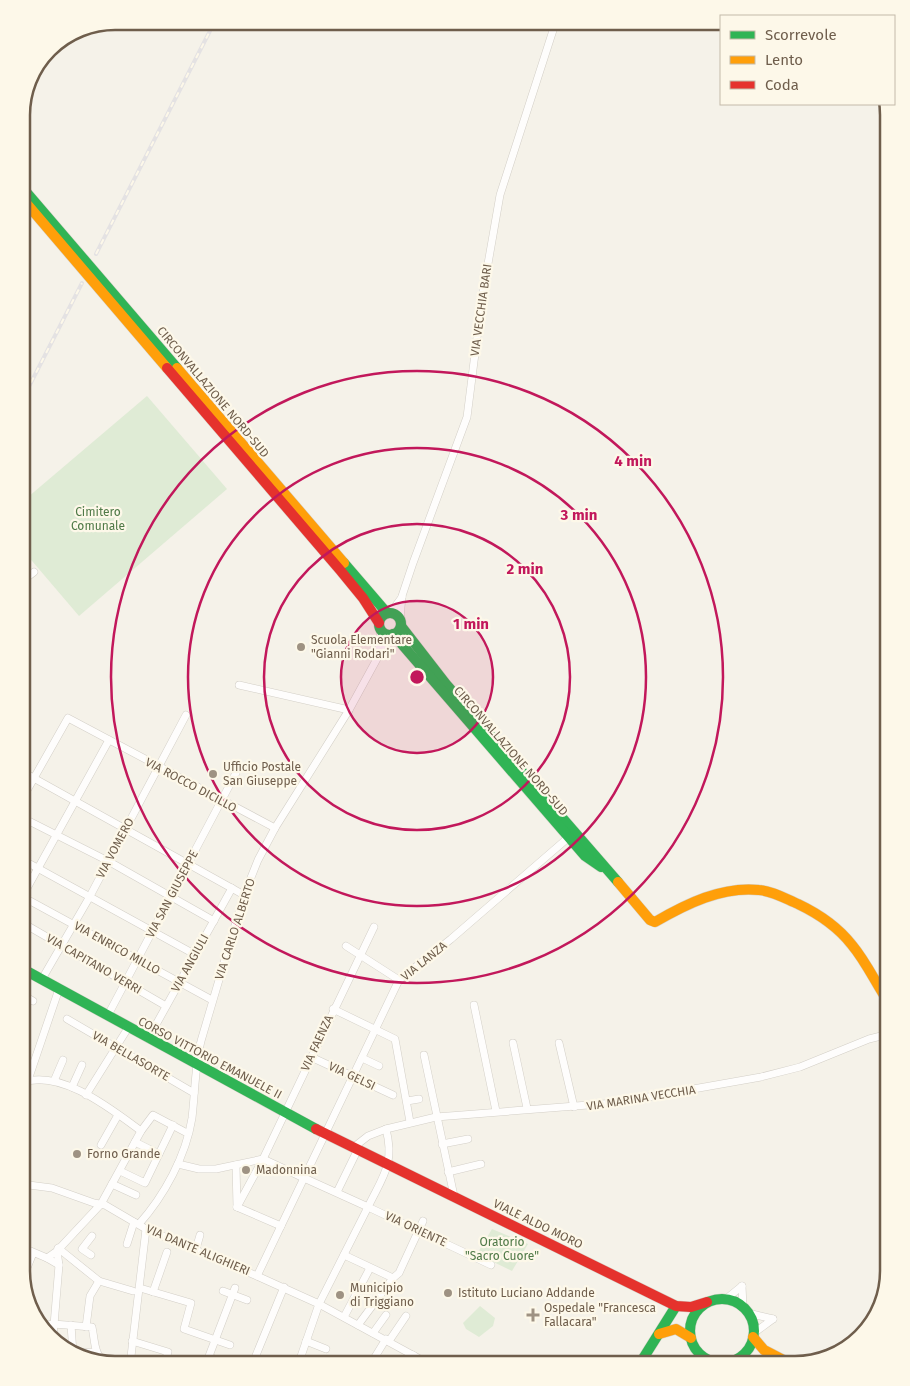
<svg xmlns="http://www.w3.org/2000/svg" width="910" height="1386" font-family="'Fira Sans',sans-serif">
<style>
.green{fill:#dfebd5}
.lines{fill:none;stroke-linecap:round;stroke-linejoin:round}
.street-casing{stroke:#d3cfc7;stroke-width:8}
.fast-casing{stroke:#d4cfc7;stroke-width:11}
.slow-casing{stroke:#d4cfc7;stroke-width:11}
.jam-casing{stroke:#d4cfc7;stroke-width:11}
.street{stroke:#fefdfc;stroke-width:7}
.fast{stroke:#30b455;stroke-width:10}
.slow{stroke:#ff9f0a;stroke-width:10}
.jam{stroke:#e5322d;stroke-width:10}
.rail-casing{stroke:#e4e2e3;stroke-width:4}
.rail{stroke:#fdf8e9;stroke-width:2;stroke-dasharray:5.5;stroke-linecap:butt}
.ring{fill:none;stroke:#c2185b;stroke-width:2.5}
.poi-dot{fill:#9e9283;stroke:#fdf8e9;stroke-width:2}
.labels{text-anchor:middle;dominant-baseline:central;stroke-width:4.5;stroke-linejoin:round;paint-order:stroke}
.street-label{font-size:12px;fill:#6f5e4c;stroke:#fdf8e9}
.park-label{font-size:12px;fill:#507a48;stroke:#fdf8e9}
.poi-label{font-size:12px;fill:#6f5e4c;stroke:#fdf8e9;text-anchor:start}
.rim{fill:none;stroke:#6f5e4c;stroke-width:2.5}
.centre{fill:#c2185b;stroke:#fdf8e9;stroke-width:2.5}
.ring-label{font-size:15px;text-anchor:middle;font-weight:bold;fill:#c2185b;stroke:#fdf8e9;stroke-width:4.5;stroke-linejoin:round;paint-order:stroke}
</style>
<rect width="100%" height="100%" fill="#f5f2e9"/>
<!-- green -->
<g class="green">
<polygon points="147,396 227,489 79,616 21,548 21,503"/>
<polygon points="492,1229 528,1244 512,1271 477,1254"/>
<polygon points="480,1306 495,1318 493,1326 479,1337 466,1329 463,1323"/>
</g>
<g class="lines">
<!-- street casing -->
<g class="street-casing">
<g id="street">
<polyline points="21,582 34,572"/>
<polyline points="391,612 402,597"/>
<polyline points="400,619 402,596 413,563 467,417 482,298 500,195 556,21"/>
<polyline points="379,651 381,630"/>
<polyline points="239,685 349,710"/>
<polyline points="21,771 244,895"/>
<polyline points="21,801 68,718 275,828"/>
<polyline points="21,817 108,861 214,921"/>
<polyline points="21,859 194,954"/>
<polyline points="21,896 212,1000"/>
<polyline points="21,899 109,740"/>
<polyline points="21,922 166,1006"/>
<polyline points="346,946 399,980"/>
<polyline points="42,979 89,898 186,715"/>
<polyline points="21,994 33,1001"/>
<polyline points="474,1005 496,1111"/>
<polyline points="333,1009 395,1039 410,1122"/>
<polyline points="108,1015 236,773"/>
<polyline points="67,1019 194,1093"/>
<polyline points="148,1039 232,888"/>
<polyline points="513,1043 527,1108"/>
<polyline points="559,1043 574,1107"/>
<polyline points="424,1055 454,1196"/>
<polyline points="311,1057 393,1095"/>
<polyline points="362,1058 379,1066"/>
<polyline points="28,1080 59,989"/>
<polyline points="54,1081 63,1060"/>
<path d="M21 1083C60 1068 111 1109 141 1131"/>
<polyline points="72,1087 82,1065"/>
<polyline points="86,1095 128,1028"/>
<polyline points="407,1101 419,1099"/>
<polyline points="386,1129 436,1117 614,1103 761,1077 800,1067 869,1039 889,1034"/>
<polyline points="135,1142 159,1154"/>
<polyline points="442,1144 468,1139"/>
<polyline points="101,1145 118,1115"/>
<path d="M354 1147 368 1136 386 1129C395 1164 383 1176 368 1207L491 1265"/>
<polyline points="178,1164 199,1169 216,1169 263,1159 304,1178 399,980 451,939 569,837"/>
<polyline points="236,1165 237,1207"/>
<polyline points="120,1171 145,1183 173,1125"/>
<polyline points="448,1172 481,1164"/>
<polyline points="21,1184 52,1188 94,1203 105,1205 146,1229 257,1276"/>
<polyline points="112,1184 136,1195"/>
<polyline points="337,1192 358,1149"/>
<polyline points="237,1207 263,1159 374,927"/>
<polyline points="237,1207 281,1226"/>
<path d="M139 1224C164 1196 186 1156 192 1118 195 1092 195 1066 201 1041L244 895 258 860 275 828 349 710 390 635"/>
<polyline points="127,1244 134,1222"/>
<polyline points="21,1247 47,1258"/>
<polyline points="58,1248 99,1281 133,1291"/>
<polyline points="196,1249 200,1235"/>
<polyline points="57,1251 59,1265 47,1258 57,1251 101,1204 141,1131 153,1115 187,1133"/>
<polyline points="91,1255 82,1249 92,1236"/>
<polyline points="344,1255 393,1278"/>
<polyline points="23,1278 33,1253"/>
<polyline points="742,1286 743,1307"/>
<polyline points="140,1288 191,1303 184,1329 230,1345"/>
<polyline points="223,1291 247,1300"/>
<polyline points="153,1292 167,1252"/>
<polyline points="726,1299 742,1286"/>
<polyline points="748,1313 773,1319"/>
<polyline points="344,1317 370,1268"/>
<polyline points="71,1325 73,1353"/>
<polyline points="358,1325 393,1278 399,1273 423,1221"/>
<path d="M42 1326 53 1324 92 1327C97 1352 92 1359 120 1365"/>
<polyline points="86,1327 90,1296 99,1281"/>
<polyline points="373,1333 386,1315"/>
<polyline points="754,1333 773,1319"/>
<polyline points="53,1337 59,1265"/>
<polyline points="132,1341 168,1352 164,1365"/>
<polyline points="306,1341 326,1349"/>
<polyline points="389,1341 406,1316"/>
<polyline points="70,1353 96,1352"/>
<polyline points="130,1365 146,1229"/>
<polyline points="224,1365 209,1356 235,1288"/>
<polyline points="252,1365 284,1287"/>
<polyline points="298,1365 319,1304 368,1207 304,1178 257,1276 319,1304 431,1365"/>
<polyline points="370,1365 386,1339"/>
<polyline points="408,1365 413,1355"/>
</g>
</g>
<!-- fast casing -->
<g class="fast-casing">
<g id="fast">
<polyline points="21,186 177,368"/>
<polyline points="344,563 387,613"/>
<circle cx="390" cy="624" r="11"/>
<polyline points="401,626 446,684 618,882"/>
<polyline points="393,634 585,856 601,867"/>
<polyline points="21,968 316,1129"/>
<circle cx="722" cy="1331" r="32"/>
<polyline points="639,1365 676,1306"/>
</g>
</g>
<!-- slow casing -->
<g class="slow-casing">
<g id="slow">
<polyline points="21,197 167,368"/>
<polyline points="177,368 344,563"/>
<path d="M618 882 650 920 655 922C686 904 722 886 759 890 773 891 786 899 798 904 819 914 838 927 852 945 867 963 876 984 889 1003"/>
<polyline points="659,1334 676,1329 691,1338"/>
<polyline points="753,1337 764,1350 793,1365"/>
</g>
</g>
<!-- jam casing -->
<g class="jam-casing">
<g id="jam">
<polyline points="167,368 340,570 363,598 379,623"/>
<polyline points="316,1129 676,1306 691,1307 707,1302"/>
</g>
</g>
<!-- street -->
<use href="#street" class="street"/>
<!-- fast -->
<use href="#fast" class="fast"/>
<!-- slow -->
<use href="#slow" class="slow"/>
<!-- jam -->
<use href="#jam" class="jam"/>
<!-- rail casing -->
<g class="rail-casing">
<g id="rail">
<polyline points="96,254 215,21"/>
<polyline points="21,402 82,283"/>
</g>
</g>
<!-- rail -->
<use href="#rail" class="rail"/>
</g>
<!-- distance rings -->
<circle cx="417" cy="677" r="76" fill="#c2185b" fill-opacity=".12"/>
<g class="ring">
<circle cx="417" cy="677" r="76"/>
<circle cx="417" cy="677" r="153"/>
<circle cx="417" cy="677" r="229"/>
<circle cx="417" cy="677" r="306"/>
</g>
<!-- markers -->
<g class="poi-dot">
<circle cx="301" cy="647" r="5"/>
<circle cx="213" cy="774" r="5"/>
<circle cx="77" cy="1154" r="5"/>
<circle cx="246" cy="1170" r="5"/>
<circle cx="448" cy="1293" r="5"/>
<circle cx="340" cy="1295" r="5"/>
<path d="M530.5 1307.5h5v5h5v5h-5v5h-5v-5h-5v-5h5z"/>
</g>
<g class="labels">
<!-- street labels -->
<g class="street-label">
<text transform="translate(481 310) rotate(-82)">VIA VECCHIA BARI</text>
<text transform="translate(213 392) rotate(50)">CIRCONVALLAZIONE NORD-SUD</text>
<text transform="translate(511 751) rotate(49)">CIRCONVALLAZIONE NORD-SUD</text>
<text transform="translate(191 785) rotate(28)">VIA ROCCO DICILLO</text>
<text transform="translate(115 848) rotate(-62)">VIA VOMERO</text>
<text transform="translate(172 894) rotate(-62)">VIA SAN GIUSEPPE</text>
<text transform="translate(235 929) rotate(-72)">VIA CARLO ALBERTO</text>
<text transform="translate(117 948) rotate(29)">VIA ENRICO MILLO</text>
<text transform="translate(424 961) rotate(-39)">VIA LANZA</text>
<text transform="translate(190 963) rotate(-61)">VIA ANGIULI</text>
<text transform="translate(94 964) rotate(30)">VIA CAPITANO VERRI</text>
<text transform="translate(317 1043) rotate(-65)">VIA FAENZA</text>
<text transform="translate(131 1056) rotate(30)">VIA BELLASORTE</text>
<text transform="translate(210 1058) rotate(28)">CORSO VITTORIO EMANUELE II</text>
<text transform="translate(352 1076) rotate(25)">VIA GELSI</text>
<text transform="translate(641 1098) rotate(-9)">VIA MARINA VECCHIA</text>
<text transform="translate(538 1224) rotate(26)">VIALE ALDO MORO</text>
<text transform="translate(416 1229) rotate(25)">VIA ORIENTE</text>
<text transform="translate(198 1250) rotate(23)">VIA DANTE ALIGHIERI</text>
</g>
<!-- park labels -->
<g class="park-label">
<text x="98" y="512">Cimitero<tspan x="98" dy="14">Comunale</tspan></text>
<text x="502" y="1242">Oratorio<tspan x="502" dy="14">"Sacro Cuore"</tspan></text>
</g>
<!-- poi labels -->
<g class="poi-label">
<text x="311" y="640">Scuola Elementare<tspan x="311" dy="14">"Gianni Rodari"</tspan></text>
<text x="223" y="767">Ufficio Postale<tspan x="223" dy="14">San Giuseppe</tspan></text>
<text x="87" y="1154">Forno Grande</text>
<text x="256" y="1170">Madonnina</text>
<text x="350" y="1288">Municipio<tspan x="350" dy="14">di Triggiano</tspan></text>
<text x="458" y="1293">Istituto Luciano Addande</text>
<text x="544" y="1308">Ospedale "Francesca<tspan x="544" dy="14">Fallacara"</tspan></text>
</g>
</g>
<!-- crop -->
<path d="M0 0H910V1386H0ZM115 30H795A85 85 0 0 1 880 115V1271A85 85 0 0 1 795 1356H115A85 85 0 0 1 30 1271V115A85 85 0 0 1 115 30Z" fill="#fdf8e9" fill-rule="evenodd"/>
<path class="rim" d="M115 30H795A85 85 0 0 1 880 115V1271A85 85 0 0 1 795 1356H115A85 85 0 0 1 30 1271V115A85 85 0 0 1 115 30Z"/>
<circle cx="417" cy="677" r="8" class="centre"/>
<g class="ring-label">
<text x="633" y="466">4 min</text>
<text x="579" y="520">3 min</text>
<text x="525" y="574">2 min</text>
<text x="471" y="629">1 min</text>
</g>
<!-- legend -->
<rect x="720" y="15" width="175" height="90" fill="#fdf8e9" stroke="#c4baaa"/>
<rect x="730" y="31" width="25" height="8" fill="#30b455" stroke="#c4baaa"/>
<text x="765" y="40" font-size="15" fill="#6f5e4c">Scorrevole</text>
<rect x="730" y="56" width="25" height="8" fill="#ff9f0a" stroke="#c4baaa"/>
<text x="765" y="65" font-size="15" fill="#6f5e4c">Lento</text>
<rect x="730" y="81" width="25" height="8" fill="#e5322d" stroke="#c4baaa"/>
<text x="765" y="90" font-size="15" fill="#6f5e4c">Coda</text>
</svg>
